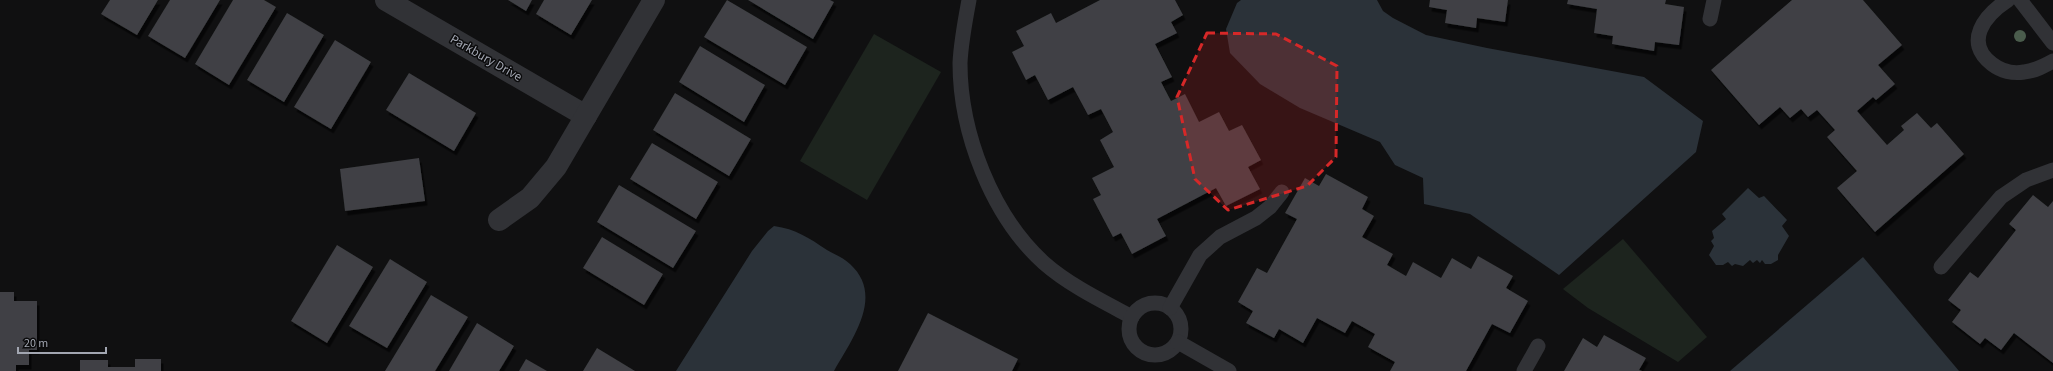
<svg xmlns="http://www.w3.org/2000/svg" width="2053" height="371" font-family="'Source Sans 3',sans-serif">
<style>
.green{fill:#1d241e}
.water{fill:#2b3239}
.building{fill:#3f4044;filter:url(#shadow)}
.lines{fill:none;stroke-linecap:round;stroke-linejoin:round}
.lane{stroke:#313236;stroke-width:15}
.street{stroke:#313236;stroke-width:22}
.tree{fill:#4a5c4c}
.marked{fill:#d62828;fill-opacity:0.2;stroke:#d62828;stroke-width:3;stroke-dasharray:8 5;stroke-linejoin:round}
.labels{text-anchor:middle;dominant-baseline:central;stroke-width:3;stroke-linejoin:round;paint-order:stroke}
.street-label{font-size:13px;fill:#a2a6b1;stroke:#0b0b0c}
</style>
<defs>
<filter id="shadow"><feDropShadow dx="2.5" dy="4.5" stdDeviation="0" flood-color="#0009"/></filter>
</defs>
<rect width="100%" height="100%" fill="#101011"/>
<!-- green -->
<g class="green">
<polygon points="874,34 941,72 867,200 800,161"/>
<polygon points="1623,239 1707,337 1678,362 1588,308 1563,289"/>
</g>
<!-- water -->
<g class="water">
<polygon points="1241,0 1377,0 1383,11 1393,18 1426,35 1487,48 1644,77 1703,121 1696,152 1559,275 1470,214 1424,204 1423,178 1395,165 1380,142 1300,108 1260,84 1230,53 1226,29 1237,3"/>
<polygon points="1748,188 1759,198 1764,196 1787,220 1782,226 1789,236 1778,255 1778,260 1771,264 1765,264 1762,260 1760,263 1757,260 1753,263 1750,260 1743,266 1735,264 1732,266 1728,262 1723,265 1716,265 1709,255 1714,246 1711,241 1714,238 1712,231 1726,219 1722,214"/>
<path d="M774 226C796 229 809 238 827 250 834 254 844 258 850 264 885 296 852 339 834 371H676L752 251 768 231Z"/>
<polygon points="1863,257 1959,371 1730,371"/>
</g>
<!-- building -->
<g class="building">
<polygon points="110,0 158,0 137,35 101,14"/>
<polygon points="170,0 220,0 185,58 148,36"/>
<polygon points="233,0 264,0 276,7 229,85 195,64"/>
<polygon points="508,0 532,0 526,11"/>
<polygon points="544,0 592,0 571,35 536,14"/>
<polygon points="727,0 807,47 785,85 704,37"/>
<polygon points="748,0 830,0 834,2 813,39"/>
<polygon points="1100,0 1175,0 1183,15 1171,22 1177,33 1155,44 1172,77 1161,82 1171,101 1185,94 1199,122 1219,112 1229,131 1242,125 1261,160 1248,167 1260,189 1226,206 1216,188 1157,219 1166,236 1132,254 1121,233 1113,237 1093,199 1101,195 1092,178 1114,167 1100,140 1113,132 1101,109 1088,115 1073,87 1048,100 1035,75 1026,80 1012,52 1024,46 1016,31 1051,13 1056,23"/>
<polygon points="1430,0 1508,0 1505,22 1477,18 1476,28 1445,23 1447,10 1429,7"/>
<polygon points="1568,0 1666,0 1665,4 1684,7 1679,45 1655,42 1654,51 1612,44 1613,36 1594,33 1597,9 1567,4"/>
<polygon points="1792,0 1863,0 1902,45 1878,65 1895,84 1876,100 1873,97 1857,111 1887,145 1904,130 1901,126 1917,113 1931,128 1937,123 1964,154 1875,232 1837,188 1857,171 1827,137 1835,130 1817,110 1808,117 1801,109 1790,118 1780,107 1759,125 1711,70"/>
<polygon points="287,13 324,35 284,102 247,80"/>
<polygon points="335,40 371,62 331,129 294,107"/>
<polygon points="700,46 765,85 744,122 679,82"/>
<polygon points="409,73 476,113 454,151 386,110"/>
<polygon points="675,93 751,139 729,176 653,130"/>
<polygon points="652,143 718,182 696,219 630,179"/>
<polygon points="419,158 425,201 345,211 340,169"/>
<polygon points="1326,174 1368,197 1362,209 1374,216 1362,237 1393,254 1387,265 1406,276 1413,262 1441,278 1452,258 1471,269 1478,256 1513,276 1506,288 1528,301 1510,333 1492,324 1466,371 1390,371 1395,362 1368,347 1375,334 1352,321 1345,333 1317,318 1303,343 1279,329 1274,338 1246,323 1253,311 1238,302 1257,268 1267,273 1297,219 1285,213 1305,178 1319,186"/>
<polygon points="619,185 696,231 673,268 597,222"/>
<polygon points="2033,195 2048,207 2053,201 2053,363 2014,333 2001,350 1985,338 1980,344 1952,322 1961,310 1948,300 1970,272 1978,278 2016,230 2009,224"/>
<polygon points="602,237 663,274 644,305 583,268"/>
<polygon points="337,245 373,267 327,343 291,321"/>
<polygon points="390,259 427,282 387,348 349,326"/>
<polygon points="0,292 14,292 14,301 37,301 37,350 29,350 29,365 16,365 16,371 0,371"/>
<polygon points="431,295 468,317 435,371 385,371"/>
<polygon points="928,313 1018,359 1012,371 898,371"/>
<polygon points="477,323 514,346 499,371 449,371"/>
<polygon points="1604,335 1646,358 1639,370 1642,371 1564,371 1583,338 1597,347"/>
<polygon points="597,348 635,371 583,371"/>
<polygon points="135,359 161,359 161,371 80,371 80,360 108,360 108,367 135,367"/>
<polygon points="526,359 547,371 519,371"/>
</g>
<g class="lines">
<!-- lane -->
<g class="lane">
<path d="M969 0C965 21 961 42 960 63 960 133 992 216 1044 263 1069 285 1102 301 1132 317"/>
<path d="M2008 0C1985 15 1963 42 1992 64 2001 71 2013 74 2024 72 2035 71 2044 66 2053 61"/>
<polyline points="2020,0 2053,43"/>
<polyline points="1710,19 1714,0"/>
<polyline points="1941,267 2001,197 2026,180 2053,170"/>
<circle cx="1155" cy="329" r="26"/>
<polyline points="1170,308 1200,255 1220,237 1256,218 1270,207 1282,192"/>
<polyline points="1178,342 1229,371"/>
<polyline points="1524,371 1538,346"/>
</g>
<!-- street -->
<g class="street">
<polyline points="386,0 586,116"/>
<polyline points="499,220 530,198 556,167 654,0"/>
</g>
</g>
<!-- trees -->
<circle class="tree" cx="2020" cy="36" r="6"/>
<!-- marked area -->
<path class="marked" d="M1207 33 1276 34 1337 66 1336 157 1307 186 1228 210 1195 179 1177 97Z"/>
<g class="labels">
<!-- street labels -->
<g class="street-label">
<text transform="translate(486 58) rotate(30)">Parkbury Drive</text>
</g>
</g>
<!-- scale -->
<path d="M18 347v6h88v-6" fill="none" stroke="#a2a6b1" stroke-width="2"/>
<text x="24" y="347" font-size="12" fill="#a2a6b1" stroke="#0b0b0c" stroke-width="3" paint-order="stroke">20 m</text>
</svg>
